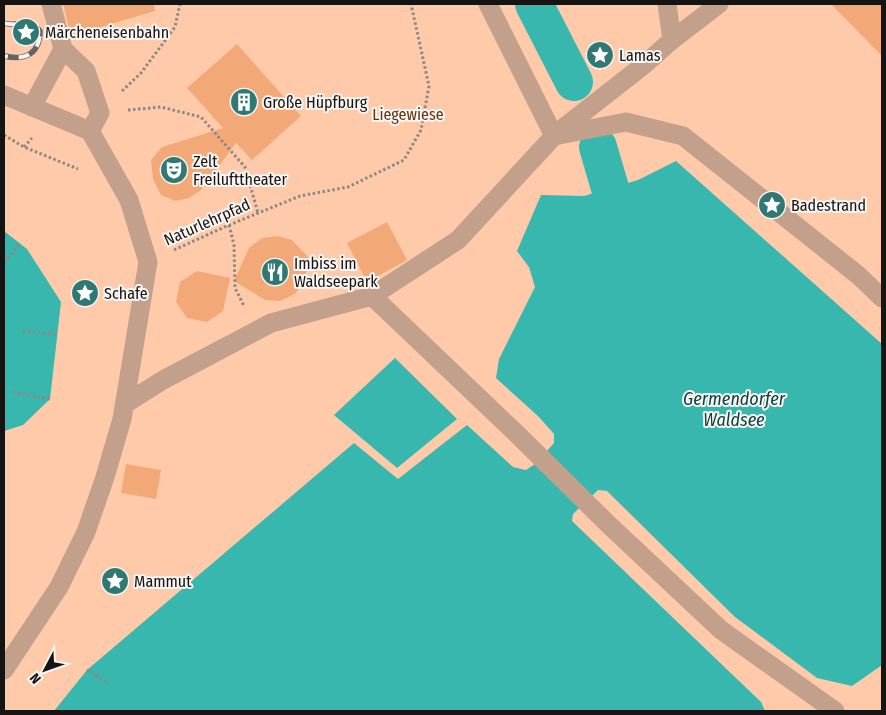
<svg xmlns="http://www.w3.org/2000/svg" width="886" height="715" font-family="'Fira Sans Condensed',sans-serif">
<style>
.green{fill:#ffcaa9}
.water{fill:#37b7ae}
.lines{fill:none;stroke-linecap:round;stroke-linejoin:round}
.canal{stroke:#37b7ae;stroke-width:38}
.building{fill:#f3a977}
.path{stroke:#8b8886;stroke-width:3;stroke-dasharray:2.5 2.5;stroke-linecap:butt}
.lane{stroke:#c2a08b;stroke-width:19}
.rail-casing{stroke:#666462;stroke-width:5.5}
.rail{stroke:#f9f5f2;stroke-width:4;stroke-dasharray:11;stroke-linecap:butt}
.labels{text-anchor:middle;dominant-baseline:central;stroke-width:4;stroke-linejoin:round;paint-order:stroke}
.poi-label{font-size:16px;fill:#161413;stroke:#f9f5f2;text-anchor:start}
.park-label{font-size:16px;fill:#62330d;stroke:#f9f5f2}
.street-label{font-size:16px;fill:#161413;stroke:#f9f5f2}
.water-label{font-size:18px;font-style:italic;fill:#0a433f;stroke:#f9f5f2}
</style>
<rect width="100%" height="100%" fill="#ece8e5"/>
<!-- green -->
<rect class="green" x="4" y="4" width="878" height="707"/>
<!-- water -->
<g class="water">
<polygon points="676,161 882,344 882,665 852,686 817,678 735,617 607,491 598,490 573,514 572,521 761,702 765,711 54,711 87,670 354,443 398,479 467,425 513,467 526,470 535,464 554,443 554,434 539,417 496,378 499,359 535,287 529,267 517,251 541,195 584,196 638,180"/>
<polygon points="4,231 27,249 61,302 50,399 23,425 4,431"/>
<polygon points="395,358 457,419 397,468 334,415"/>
</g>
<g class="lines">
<!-- canal -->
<g class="canal">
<polyline points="534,4 574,82"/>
<polyline points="598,147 610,188"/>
</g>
</g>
<!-- building -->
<g class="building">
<polygon points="63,4 154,4 155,11 71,36"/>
<polygon points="831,4 882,4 882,56"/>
<polygon points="237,44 301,116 252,160 236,143 201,190 189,198 175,201 161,195 153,179 151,160 162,147 223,128 187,88"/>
<polygon points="387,222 407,260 367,282 347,243"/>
<polygon points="277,236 292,240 309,258 304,282 295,294 280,301 265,300 234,281 249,248 262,238"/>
<polygon points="197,271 230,278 223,311 207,322 187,318 176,302 180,282"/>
<polygon points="126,464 161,470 156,499 121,493"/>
</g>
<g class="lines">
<!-- path -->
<g class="path">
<polyline points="122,91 141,73 175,27 180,4"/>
<polyline points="128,110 161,107 201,117 245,167 258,213"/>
<polyline points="4,135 24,147 78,169"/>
<polyline points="24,147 32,138"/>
<polyline points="229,225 234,245 235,288 244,306"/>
<polyline points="174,250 229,225 300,196 348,187 404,160 421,130 429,86 411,4"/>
<polyline points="4,262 20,243"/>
<polyline points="23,331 56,334"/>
<polyline points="13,392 50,399"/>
<polyline points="87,670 109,683"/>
</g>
<!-- lane -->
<g class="lane">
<polyline points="51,4 63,49 86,71 100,113 90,131"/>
<polyline points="667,4 672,40 719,4"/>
<polyline points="4,95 90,131 129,200 148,262 122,419 105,477 86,532 59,587 4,670"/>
<polyline points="32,107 63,49"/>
<polyline points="557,133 645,64 672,40"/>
<polyline points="554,136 626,122 683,136 858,275 882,298"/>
<polyline points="372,296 520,437 608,524 721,630 835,711"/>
<polyline points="125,404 163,380 271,323 372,296 458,240 554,136 488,4"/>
</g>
<!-- rail casing -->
<g class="rail-casing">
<path id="rail" d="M4 23C17 28 30 16 40 31 40 54 25 61 4 56"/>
</g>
<!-- rail -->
<use href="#rail" class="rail"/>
</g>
<!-- icons -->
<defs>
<g id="sight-disc" transform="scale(1.4375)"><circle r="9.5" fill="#307873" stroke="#f9f5f2"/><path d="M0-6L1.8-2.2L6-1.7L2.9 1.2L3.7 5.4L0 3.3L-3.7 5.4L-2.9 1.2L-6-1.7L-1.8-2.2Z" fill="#fff"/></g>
<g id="building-disc" transform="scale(1.4375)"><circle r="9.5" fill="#307873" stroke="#f9f5f2"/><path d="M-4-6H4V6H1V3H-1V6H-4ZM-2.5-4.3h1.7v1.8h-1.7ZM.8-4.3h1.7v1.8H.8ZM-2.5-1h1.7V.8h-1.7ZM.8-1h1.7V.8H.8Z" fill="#fff"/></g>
<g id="theatre-disc" transform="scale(1.4375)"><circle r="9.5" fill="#307873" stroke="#f9f5f2"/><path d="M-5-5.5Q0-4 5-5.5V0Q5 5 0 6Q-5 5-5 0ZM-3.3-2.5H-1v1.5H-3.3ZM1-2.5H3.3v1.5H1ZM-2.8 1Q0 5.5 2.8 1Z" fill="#fff"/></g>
<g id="restaurant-disc" transform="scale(1.4375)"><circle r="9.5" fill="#307873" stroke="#f9f5f2"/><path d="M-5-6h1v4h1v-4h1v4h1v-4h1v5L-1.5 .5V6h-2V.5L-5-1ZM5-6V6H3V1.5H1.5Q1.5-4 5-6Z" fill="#fff"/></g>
</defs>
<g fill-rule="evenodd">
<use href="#sight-disc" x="26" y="32"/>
<use href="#sight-disc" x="600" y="55"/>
<use href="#building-disc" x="244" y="102"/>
<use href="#theatre-disc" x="174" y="170"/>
<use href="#sight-disc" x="772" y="205"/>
<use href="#restaurant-disc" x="275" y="272"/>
<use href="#sight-disc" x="85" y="293"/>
<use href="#sight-disc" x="115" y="581"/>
</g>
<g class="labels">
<!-- poi labels -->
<g class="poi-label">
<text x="45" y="32">Märcheneisenbahn</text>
<text x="619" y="55">Lamas</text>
<text x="263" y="102">Große Hüpfburg</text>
<text x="193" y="161">Zelt<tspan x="193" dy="18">Freilufttheater</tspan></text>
<text x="791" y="205">Badestrand</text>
<text x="294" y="263">Imbiss im<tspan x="294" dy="18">Waldseepark</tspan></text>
<text x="104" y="293">Schafe</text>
<text x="134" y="581">Mammut</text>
</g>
<!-- park labels -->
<g class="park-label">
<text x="408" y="114">Liegewiese</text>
</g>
<!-- street labels -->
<g class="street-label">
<text transform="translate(207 222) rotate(-24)">Naturlehrpfad</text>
</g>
<!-- water labels -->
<g class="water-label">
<text x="734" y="399">Germendorfer<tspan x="734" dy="21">Waldsee</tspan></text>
</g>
</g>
<!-- border -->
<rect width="886" height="715" fill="none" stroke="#161413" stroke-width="10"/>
<!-- north arrow -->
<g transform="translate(45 670) rotate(229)" stroke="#f9f5f2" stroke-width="4" paint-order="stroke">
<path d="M0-4L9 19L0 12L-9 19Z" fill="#161413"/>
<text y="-8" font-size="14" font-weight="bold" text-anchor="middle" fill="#161413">N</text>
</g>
</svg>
